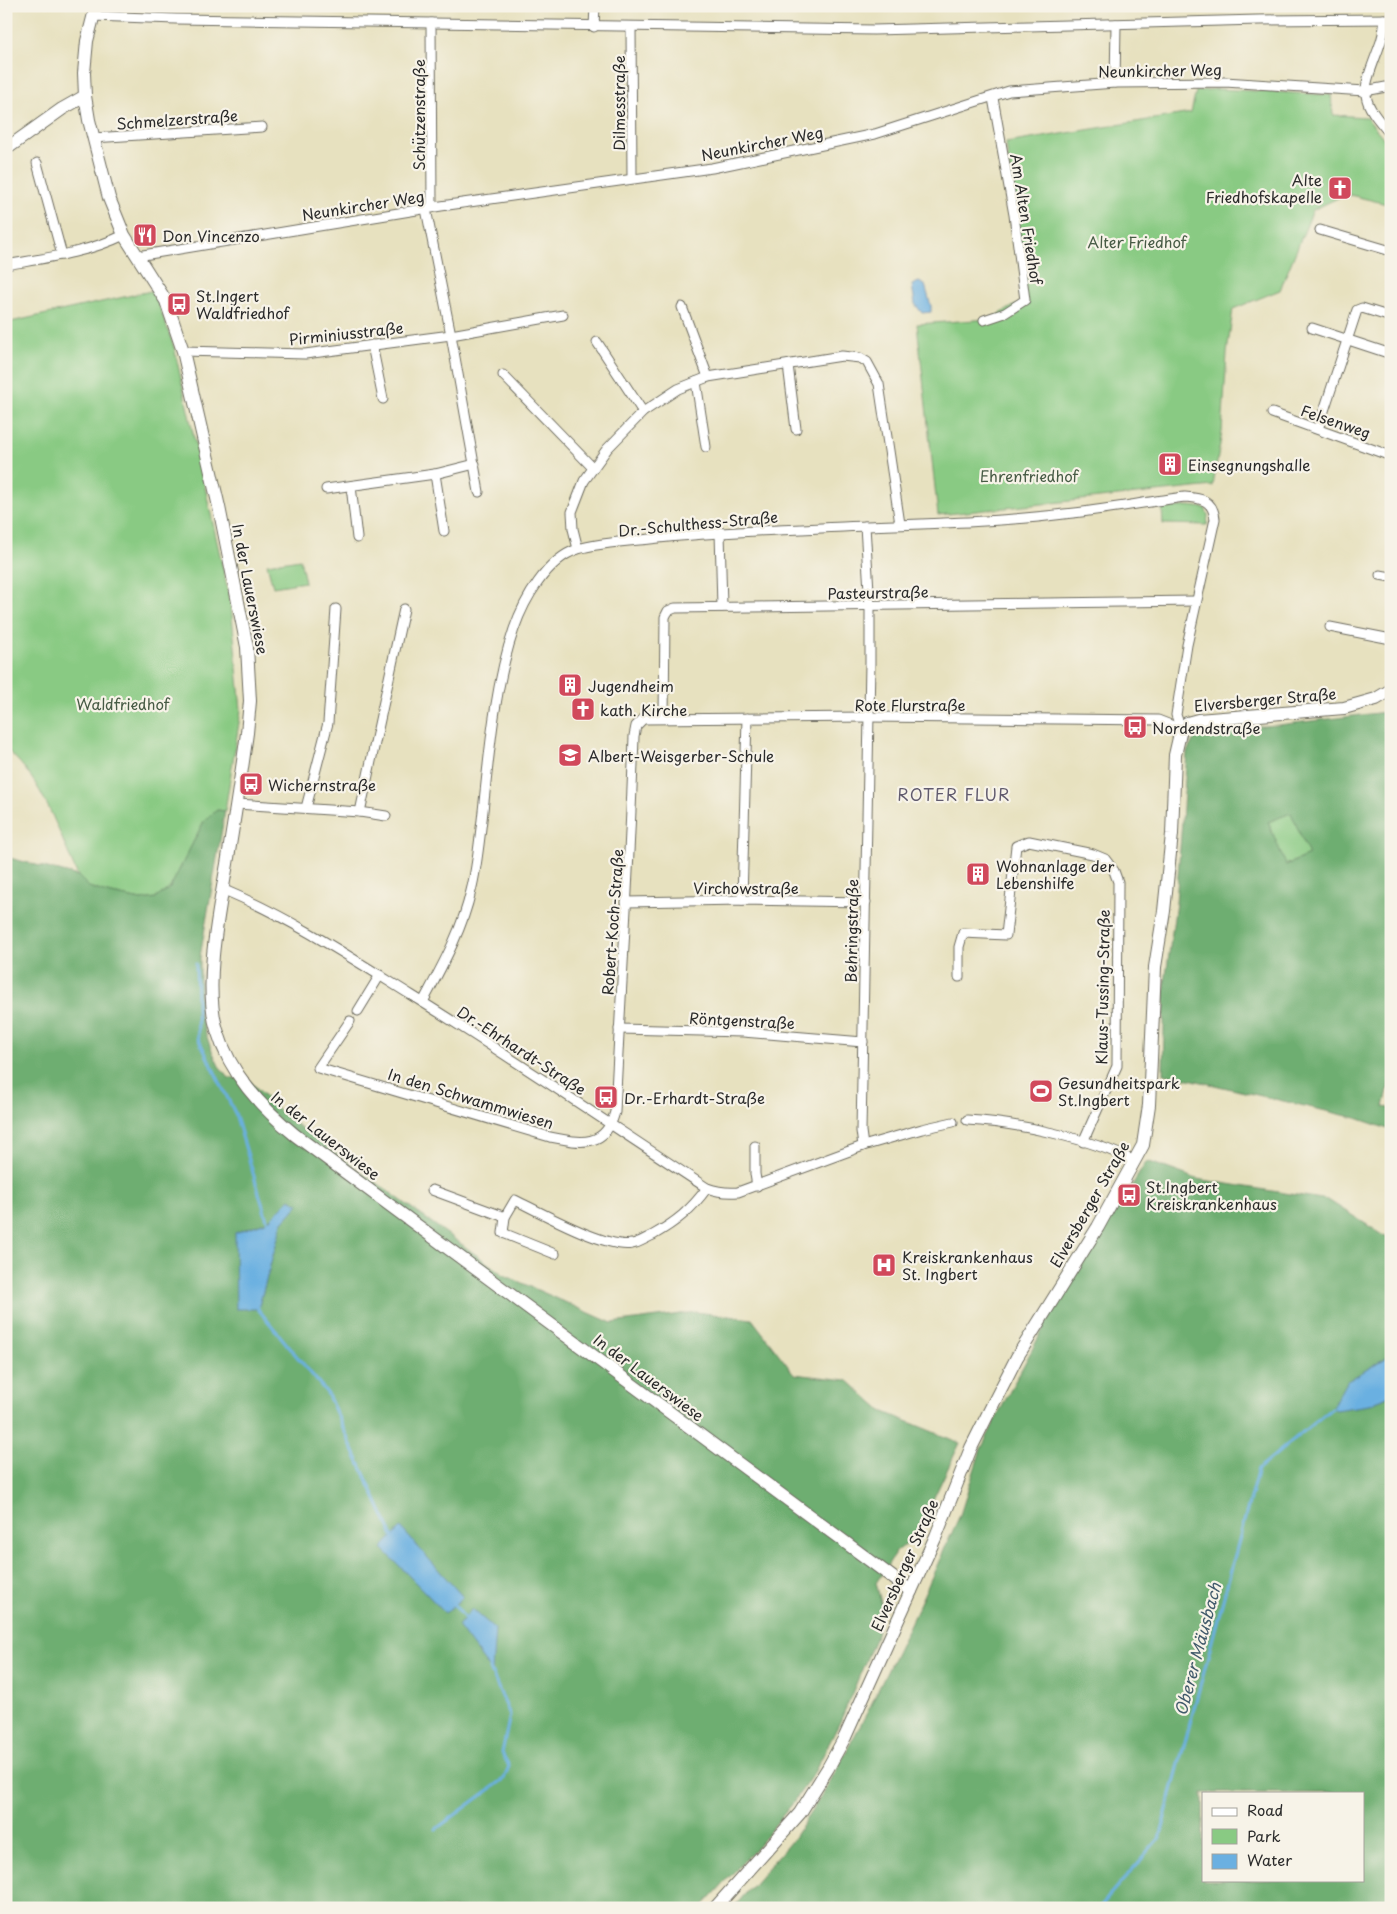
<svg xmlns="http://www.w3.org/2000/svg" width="1397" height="1914" font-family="'Playpen Sans',sans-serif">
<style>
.green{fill:#89ca83;stroke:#5a7a57}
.forest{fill:#6eae71;stroke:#4c6c4e;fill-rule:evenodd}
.water{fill:#6bb0e1;stroke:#4b6e86}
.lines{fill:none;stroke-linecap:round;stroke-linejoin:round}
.stream{stroke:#6bb0e1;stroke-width:3}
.street-casing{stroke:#6d6b5f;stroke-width:11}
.secondary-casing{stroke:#6d6b5f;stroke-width:14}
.street{stroke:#fff;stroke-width:9}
.secondary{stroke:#fff;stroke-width:12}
.labels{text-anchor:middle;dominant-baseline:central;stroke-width:4.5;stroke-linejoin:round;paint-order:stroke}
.street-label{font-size:15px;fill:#2b2b2b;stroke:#f7f3e8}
.poi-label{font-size:15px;fill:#2b2b2b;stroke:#f7f3e8;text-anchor:start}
.park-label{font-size:15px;fill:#475b45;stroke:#f7f3e8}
.neighbourhood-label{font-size:16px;letter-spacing:1px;fill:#615b6e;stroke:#f7f3e8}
.water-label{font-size:16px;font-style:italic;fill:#415a6b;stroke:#f7f3e8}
</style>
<rect width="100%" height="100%" fill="#f7f3e8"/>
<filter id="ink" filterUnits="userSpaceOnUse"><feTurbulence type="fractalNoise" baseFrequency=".02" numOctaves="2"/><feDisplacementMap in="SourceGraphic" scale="10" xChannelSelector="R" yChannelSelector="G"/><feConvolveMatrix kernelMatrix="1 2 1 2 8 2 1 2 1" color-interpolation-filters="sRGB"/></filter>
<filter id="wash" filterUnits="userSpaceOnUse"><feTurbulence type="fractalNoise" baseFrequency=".0096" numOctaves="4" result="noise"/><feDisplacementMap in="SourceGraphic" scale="20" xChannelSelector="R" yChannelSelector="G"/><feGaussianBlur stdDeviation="1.12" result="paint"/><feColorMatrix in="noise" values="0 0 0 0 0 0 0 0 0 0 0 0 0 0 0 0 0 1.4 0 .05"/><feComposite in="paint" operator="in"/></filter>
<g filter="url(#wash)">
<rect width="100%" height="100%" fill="#e7e1bf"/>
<!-- green -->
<g class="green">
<polygon points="1217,89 1331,95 1333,115 1366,117 1391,147 1391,205 1346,194 1313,210 1280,290 1233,309 1227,353 1222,432 1213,486 938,515 917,324 990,319 1025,300 1006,143 1191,113 1196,91"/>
<path d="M151 291 159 305 174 347 231 605 241 710 225 811 217 810 204 821 170 888 156 898 141 900 107 893 89 887 78 876C58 832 44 781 6 749V323Z"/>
<polygon points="1189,506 1205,508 1208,515 1207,525 1163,524 1162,509"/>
<polygon points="300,559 305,582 273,587 267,564"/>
<polygon points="1291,812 1309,855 1285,865 1268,822"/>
</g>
<!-- forest -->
<g class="forest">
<path d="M1386 712 1391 715V1050L1390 1081 1384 1107 1391 1108V1130L1356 1118 1163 1073 1165 983 1176 903 1187 752 1194 739 1203 730 1278 725ZM1291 813 1309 855 1286 865 1268 822Z"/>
<path d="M217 810 225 811 200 957V1015L210 1046 219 1066 229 1078H247L286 1117 504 1275 612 1323 696 1312 752 1319 794 1374 847 1380 882 1411 960 1443 915 1537 896 1552 876 1583 882 1606 877 1634 840 1722 815 1771 793 1803 756 1848 701 1908H6V857L78 876 89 887 107 893 141 900 156 898 170 888 204 821ZM298 1204 282 1223 258 1309 235 1233 268 1221ZM383 1548 463 1596V1597L445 1613Z"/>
<path d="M1147 1161 1197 1179 1328 1200 1391 1240V1355L1346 1382 1369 1405 1391 1394V1908H733L793 1839 826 1789 870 1707 919 1605 960 1515 981 1449 1013 1385 1050 1316ZM1203 1793H1363V1880H1203Z"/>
</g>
<!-- water -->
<g class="water">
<polygon points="919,282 925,285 931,306 931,312 922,313 915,304 912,285"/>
<polygon points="290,1199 299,1204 282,1223 258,1309 236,1309 235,1233 268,1221"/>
<polygon points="1391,1355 1391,1394 1369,1405 1335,1410 1332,1408 1346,1382"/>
<polygon points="401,1528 463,1597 445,1613 382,1548"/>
<polygon points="472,1609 495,1629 492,1672 458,1626"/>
</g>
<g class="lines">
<!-- stream -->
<g class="stream">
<polyline points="196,964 198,1038 235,1113 268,1223"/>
<polyline points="258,1306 258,1309 327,1393 395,1541"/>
<polyline points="452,1602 466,1620"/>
<polyline points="436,1829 504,1779 509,1766 502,1753 510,1715 490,1669"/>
<polyline points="1099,1908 1159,1839 1258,1469 1332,1408"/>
</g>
</g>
</g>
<g filter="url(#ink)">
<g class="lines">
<!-- street casing -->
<g class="street-casing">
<g id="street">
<polyline points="93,16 176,19 874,30 1259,20 1391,19"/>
<path d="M1384 19C1385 30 1382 40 1378 50 1361 95 1359 98 1391 135"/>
<polyline points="431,23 432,208"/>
<polyline points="594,27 595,6"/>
<polyline points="631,27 632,178"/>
<polyline points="1115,83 1116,24"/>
<polyline points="93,138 262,127"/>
<polyline points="37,163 62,255"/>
<polyline points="426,209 451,335 479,492"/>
<polyline points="1320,230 1391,251"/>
<polyline points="137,256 441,206 712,168 875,134 1009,91 1115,83 1225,82 1365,91 1391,86"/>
<path d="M6 265C46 258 87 253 124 235"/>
<polyline points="682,307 708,377"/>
<polyline points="984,320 1005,313 1025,300 1014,215 993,98"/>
<polyline points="1312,328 1391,354"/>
<polyline points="597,342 643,412"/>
<polyline points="372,345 383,399"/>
<polyline points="183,351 305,354 451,335 563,315"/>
<polyline points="788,365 796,429"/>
<polyline points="503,375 593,468"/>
<polyline points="696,382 706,447"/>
<polyline points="1272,413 1391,456"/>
<polyline points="1318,429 1357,310 1362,308 1391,317"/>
<polyline points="435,474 444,531"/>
<polyline points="351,486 357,538"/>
<polyline points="326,489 435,474 475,464"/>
<polyline points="720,532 722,607"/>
<polyline points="578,549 573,529 572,512 584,481 607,449 643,412 678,389 708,377 842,356 860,358 867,362 879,384 900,524"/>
<polyline points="1380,575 1391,577"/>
<polyline points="1330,627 1391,639"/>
<polyline points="664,718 665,617 668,611 675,608 1196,601"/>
<polyline points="237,804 360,812 386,816"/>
<polyline points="306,808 328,723 336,609"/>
<polyline points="360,812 404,609"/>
<path d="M222 889C289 917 350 957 411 995 511 1057 608 1123 707 1188 718 1192 726 1193 738 1192L863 1146 922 1129 953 1122"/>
<polyline points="742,900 747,718"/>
<polyline points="626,902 742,900 866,902"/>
<polyline points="959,977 959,947 963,933 1006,935 1016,846 1029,841 1093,854 1105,859 1114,871 1118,882 1117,1066 1083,1142"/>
<path d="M423 1002C442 966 462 931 471 891 477 868 479 843 482 820 489 758 494 687 514 629 524 600 547 559 578 549 597 543 629 541 650 539 714 532 778 530 843 527 917 524 991 523 1064 514 1105 510 1145 502 1185 497 1201 498 1213 500 1215 519L1187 645 1176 715 1181 729"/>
<polyline points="358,1011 380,975"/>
<path d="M350 1021 318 1068 550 1137C580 1143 605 1149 615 1112 621 987 630 861 634 736L636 726 643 719 869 717 1158 720 1181 729"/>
<polyline points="619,1029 743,1032 863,1042"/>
<path d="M967 1120C1017 1123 1090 1138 1134 1161"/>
<polyline points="755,1146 755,1174 757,1186"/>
<polyline points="863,1146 861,1131 870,663 870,607 865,526"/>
<polyline points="432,1190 505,1217"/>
<path d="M555 1254 503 1233 505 1217 515 1200C540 1212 606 1249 632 1244 639 1243 646 1238 653 1235 676 1222 691 1210 707 1188"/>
</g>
</g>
<!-- secondary casing -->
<g class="secondary-casing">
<g id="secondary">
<path d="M96 6 87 41 84 73 85 96 89 120 109 198 124 235 166 301 183 351 219 507 247 647 250 701 247 733C241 777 234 821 227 864 219 910 203 986 217 1030 230 1074 260 1106 295 1135L911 1591"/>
<polyline points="6,149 62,109 85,96"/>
<polyline points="715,1908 800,1813 828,1768 845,1737 911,1591 936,1536 971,1448 993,1404 1017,1357 1098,1227 1143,1145 1149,1105 1155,967 1164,911 1172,834 1175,755 1181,729 1187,723 1198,720 1344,708 1376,699 1391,690"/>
</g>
</g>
<!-- street -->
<use href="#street" class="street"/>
<!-- secondary -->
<use href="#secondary" class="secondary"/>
</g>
</g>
<!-- icons -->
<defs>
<g id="church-square" transform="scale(1.25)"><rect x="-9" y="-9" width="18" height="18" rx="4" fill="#d1495b" stroke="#f7f3e8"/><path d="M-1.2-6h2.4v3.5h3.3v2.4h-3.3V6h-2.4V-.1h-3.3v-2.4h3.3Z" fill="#fff"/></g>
<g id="restaurant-square" transform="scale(1.25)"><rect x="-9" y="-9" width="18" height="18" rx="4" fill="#d1495b" stroke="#f7f3e8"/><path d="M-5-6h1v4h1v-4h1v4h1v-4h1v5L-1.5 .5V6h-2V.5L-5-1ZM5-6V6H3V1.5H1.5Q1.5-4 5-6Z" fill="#fff"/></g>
<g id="bus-square" transform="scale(1.25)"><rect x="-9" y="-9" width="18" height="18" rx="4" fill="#d1495b" stroke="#f7f3e8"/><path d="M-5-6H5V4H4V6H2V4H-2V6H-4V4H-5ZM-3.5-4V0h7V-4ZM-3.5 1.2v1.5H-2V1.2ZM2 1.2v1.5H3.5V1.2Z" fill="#fff"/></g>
<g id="building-square" transform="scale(1.25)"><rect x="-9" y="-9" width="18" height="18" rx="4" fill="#d1495b" stroke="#f7f3e8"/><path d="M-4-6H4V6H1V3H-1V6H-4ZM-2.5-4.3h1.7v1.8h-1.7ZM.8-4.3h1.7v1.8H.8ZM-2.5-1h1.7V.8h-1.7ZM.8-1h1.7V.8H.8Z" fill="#fff"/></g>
<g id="school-square" transform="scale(1.25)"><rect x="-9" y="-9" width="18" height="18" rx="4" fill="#d1495b" stroke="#f7f3e8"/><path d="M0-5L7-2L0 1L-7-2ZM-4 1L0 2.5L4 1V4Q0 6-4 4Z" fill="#fff"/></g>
<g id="stadium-square" transform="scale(1.25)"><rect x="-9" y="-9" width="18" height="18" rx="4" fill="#d1495b" stroke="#f7f3e8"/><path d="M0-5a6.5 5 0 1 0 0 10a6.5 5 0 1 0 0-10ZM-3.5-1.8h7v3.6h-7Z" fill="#fff"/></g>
<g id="hospital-square" transform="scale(1.25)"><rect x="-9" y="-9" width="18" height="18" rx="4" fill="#d1495b" stroke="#f7f3e8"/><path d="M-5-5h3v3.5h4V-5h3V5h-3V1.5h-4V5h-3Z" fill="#fff"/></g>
</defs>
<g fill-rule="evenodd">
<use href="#church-square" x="1340" y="188"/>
<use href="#restaurant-square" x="145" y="235"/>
<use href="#bus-square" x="179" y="304"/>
<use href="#building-square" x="1170" y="464"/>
<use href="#building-square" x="570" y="685"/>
<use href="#church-square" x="583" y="709"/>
<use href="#bus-square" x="1135" y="727"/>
<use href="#school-square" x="570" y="755"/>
<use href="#bus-square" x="251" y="784"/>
<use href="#building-square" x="978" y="874"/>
<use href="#stadium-square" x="1041" y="1091"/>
<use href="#bus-square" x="606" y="1097"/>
<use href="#bus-square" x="1129" y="1195"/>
<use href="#hospital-square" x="884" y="1265"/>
</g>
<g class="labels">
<!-- street labels -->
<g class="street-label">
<text transform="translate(1160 70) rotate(-1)">Neunkircher Weg</text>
<text transform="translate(618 103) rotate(-90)">Dilmesstraße</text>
<text transform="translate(418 115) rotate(-90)">Schützenstraße</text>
<text transform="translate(177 119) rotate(-4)">Schmelzerstraße</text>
<text transform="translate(762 143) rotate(-11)">Neunkircher Weg</text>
<text transform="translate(363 205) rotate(-9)">Neunkircher Weg</text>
<text transform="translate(1027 219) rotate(81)">Am Alten Friedhof</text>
<text transform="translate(346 333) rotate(-6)">Pirminiusstraße</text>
<text transform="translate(1336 421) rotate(19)">Felsenweg</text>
<text transform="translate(698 523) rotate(-5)">Dr.-Schulthess-Straße</text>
<text transform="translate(251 589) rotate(79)">In der Lauerswiese</text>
<text transform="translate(878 592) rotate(-1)">Pasteurstraße</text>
<text transform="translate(1265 699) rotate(-5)">Elversberger Straße</text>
<text x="910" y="704">Rote Flurstraße</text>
<text x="746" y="887">Virchowstraße</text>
<text transform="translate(612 922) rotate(-86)">Robert-Koch-Straße</text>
<text transform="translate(851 931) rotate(-89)">Behringstraße</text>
<text transform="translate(1102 987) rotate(-89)">Klaus-Tussing-Straße</text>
<text transform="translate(742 1020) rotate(3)">Röntgenstraße</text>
<text transform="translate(522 1050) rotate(33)">Dr.-Ehrhardt-Straße</text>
<text transform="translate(471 1098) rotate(17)">In den Schwammwiesen</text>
<text transform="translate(326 1135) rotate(38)">In der Lauerswiese</text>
<text transform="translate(1089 1204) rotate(-60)">Elversberger Straße</text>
<text transform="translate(649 1377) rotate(37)">In der Lauerswiese</text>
<text transform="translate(904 1565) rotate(-66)">Elversberger Straße</text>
</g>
<!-- poi labels -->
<g class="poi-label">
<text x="1322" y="179" text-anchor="end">Alte<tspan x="1322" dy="17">Friedhofskapelle</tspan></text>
<text x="162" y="235">Don Vincenzo</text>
<text x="196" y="295">St.Ingert<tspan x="196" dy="17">Waldfriedhof</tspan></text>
<text x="1188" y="464">Einsegnungshalle</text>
<text x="588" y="685">Jugendheim</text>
<text x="600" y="709">kath. Kirche</text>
<text x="1152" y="727">Nordendstraße</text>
<text x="588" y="755">Albert-Weisgerber-Schule</text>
<text x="268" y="784">Wichernstraße</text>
<text x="996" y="865">Wohnanlage der<tspan x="996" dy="17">Lebenshilfe</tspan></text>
<text x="1058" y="1082">Gesundheitspark<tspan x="1058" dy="17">St.Ingbert</tspan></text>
<text x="624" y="1097">Dr.-Erhardt-Straße</text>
<text x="1146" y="1186">St.Ingbert<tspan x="1146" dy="17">Kreiskrankenhaus</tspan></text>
<text x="902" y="1256">Kreiskrankenhaus<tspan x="902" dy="17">St. Ingbert</tspan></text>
</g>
<!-- park labels -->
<g class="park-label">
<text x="1137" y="241">Alter Friedhof</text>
<text x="1029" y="475">Ehrenfriedhof</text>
<text x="123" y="703">Waldfriedhof</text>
</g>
<!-- neighbourhood labels -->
<g class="neighbourhood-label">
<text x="954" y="794">ROTER FLUR</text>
</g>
<!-- water labels -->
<g class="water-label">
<text transform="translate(1197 1649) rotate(-75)">Oberer Mäusbach</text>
</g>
</g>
<!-- margin -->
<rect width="1397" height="1914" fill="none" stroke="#f7f3e8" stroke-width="25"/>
<!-- legend -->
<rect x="1202" y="1792" width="162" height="90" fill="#f7f3e8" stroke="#a5a39c"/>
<rect x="1212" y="1808" width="25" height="8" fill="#ffffff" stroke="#a5a39c"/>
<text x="1247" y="1816" font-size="15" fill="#2b2b2b">Road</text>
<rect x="1212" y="1829" width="25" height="15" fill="#89ca83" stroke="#a5a39c"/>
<text x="1247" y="1842" font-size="15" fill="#2b2b2b">Park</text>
<rect x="1212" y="1854" width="25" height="15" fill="#6bb0e1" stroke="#a5a39c"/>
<text x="1247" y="1866" font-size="15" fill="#2b2b2b">Water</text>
</svg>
